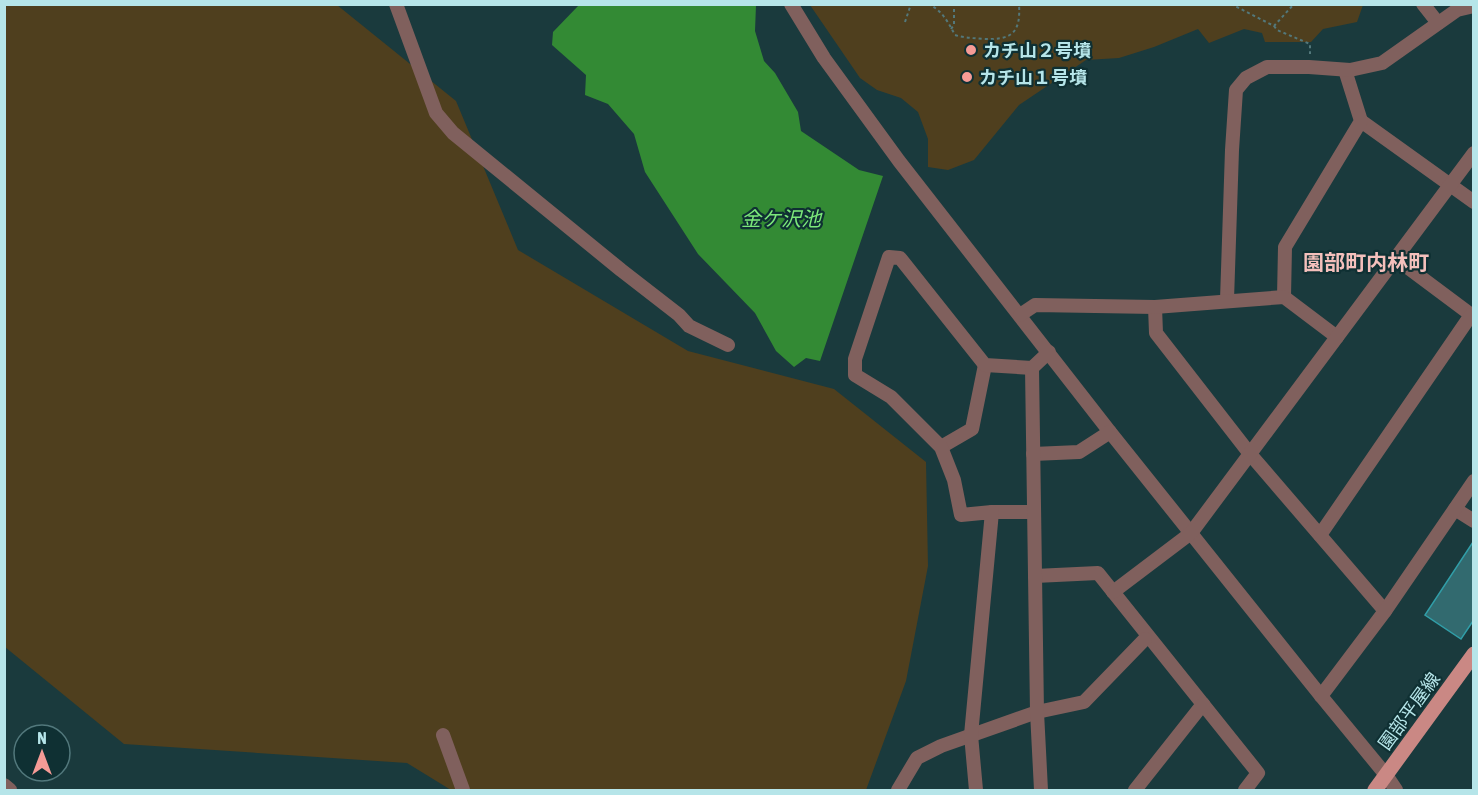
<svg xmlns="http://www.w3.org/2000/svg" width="1478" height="795" font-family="'Asap Condensed','Noto Sans JP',sans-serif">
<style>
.green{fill:#4f3f1e}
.water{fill:#338a34}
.building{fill:#326a6f;stroke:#319ea8;stroke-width:1.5}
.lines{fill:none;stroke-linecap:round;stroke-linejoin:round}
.path{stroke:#53787b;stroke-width:2;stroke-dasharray:3 3;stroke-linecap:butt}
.minor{stroke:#80605d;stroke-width:14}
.major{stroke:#ca8884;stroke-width:15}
.poi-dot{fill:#f59b96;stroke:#0f3033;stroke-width:2}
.labels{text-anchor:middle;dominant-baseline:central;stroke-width:4.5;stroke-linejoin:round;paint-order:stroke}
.poi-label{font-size:18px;font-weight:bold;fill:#b6e5e9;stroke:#0f3033;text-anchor:start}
.street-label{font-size:18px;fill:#b6e5e9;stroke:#0f3033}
.water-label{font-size:20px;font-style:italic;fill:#7ce87a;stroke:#0f3033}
.quarter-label{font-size:21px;font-weight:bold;fill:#f4c0bc;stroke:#0f3033}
</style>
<rect width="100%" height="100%" fill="#1a3a3d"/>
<!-- green -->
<g class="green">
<polygon points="4,5 337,5 456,101 518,250 688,351 834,389 926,462 928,566 906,681 866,790 451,790 407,763 124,744 5,647"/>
<polygon points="810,5 1363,5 1357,22 1323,29 1311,42 1265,42 1262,33 1244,29 1209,43 1198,29 1154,47 1119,58 1086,60 1019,105 974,160 948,170 928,167 928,139 918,112 901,98 877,90 860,78"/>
</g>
<!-- water -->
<polygon class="water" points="579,5 756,5 755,31 764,61 775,73 798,112 801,131 859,170 883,176 820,361 806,358 794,367 776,351 755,313 698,254 645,172 634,134 608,104 585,95 586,75 552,45 553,32"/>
<!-- building -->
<polygon class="building" points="1473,542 1473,621 1461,639 1425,615"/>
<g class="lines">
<!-- path -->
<g class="path">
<polyline points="820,4 823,4"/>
<path d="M928 4C942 10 948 22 955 35 964 38 973 38 983 39 1011 40 1021 34 1019 4"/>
<polyline points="1231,4 1274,26 1294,4"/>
<polyline points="905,22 911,4"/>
<polyline points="1274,26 1277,30 1310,44 1310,54"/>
<polyline points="951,29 954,25 954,4"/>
</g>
<!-- minor -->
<g class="minor">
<polyline points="396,4 436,113 453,133 621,270 679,315 689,326 728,345"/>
<polyline points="791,4 824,58 899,161 1110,432 1321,696 1386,775 1396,790"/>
<polyline points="1423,4 1438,23"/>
<polyline points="1361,121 1474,202"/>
<polyline points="1395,258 1474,317"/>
<polyline points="1284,297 1285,247 1361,121 1345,70"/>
<polyline points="1227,300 1232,150 1236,90 1246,78 1267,67 1309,67 1350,70 1382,63 1457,10 1474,6"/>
<polyline points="1155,307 1156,333 1250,454 1385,611"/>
<polyline points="1020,315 1035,305 1155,307 1284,297 1337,337"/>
<polyline points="941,447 972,429 985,365"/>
<polyline points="1033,454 1079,452 1110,432"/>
<polyline points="1455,509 1474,521"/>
<polyline points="992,512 1034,512"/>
<polyline points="1320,535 1471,315"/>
<polyline points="1035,576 1098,573 1258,773 1245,790"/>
<polyline points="1113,592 1191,533 1474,153"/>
<polyline points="1321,696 1385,611 1474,481"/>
<polyline points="443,735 463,790"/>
<polyline points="4,785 10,790"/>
<polyline points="898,790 917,758 941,746 1037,712 1084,702 1145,639"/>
<polyline points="976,790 971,735 992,512 961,515 954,480 941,447 891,397 855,375 855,359 889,257 900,258 985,365 1032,368"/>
<polyline points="1041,790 1037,712 1032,368 1049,352"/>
<polyline points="1135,790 1203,704"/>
</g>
<!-- major -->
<polyline class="major" points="1375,790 1474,654"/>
</g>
<!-- markers -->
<g class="poi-dot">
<circle cx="971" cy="50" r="6"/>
<circle cx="967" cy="77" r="6"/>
</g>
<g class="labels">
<!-- poi labels -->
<g class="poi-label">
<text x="983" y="50">カチ山２号墳</text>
<text x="979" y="77">カチ山１号墳</text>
</g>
<!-- street labels -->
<g class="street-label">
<text transform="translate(1409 711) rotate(-54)">園部平屋線</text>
</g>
<!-- water labels -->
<g class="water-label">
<text x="781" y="218">金ケ沢池</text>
</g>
<!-- quarter labels -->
<g class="quarter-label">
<text x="1366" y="262">園部町内林町</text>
</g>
</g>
<!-- border -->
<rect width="1478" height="795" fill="none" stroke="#b6e5e9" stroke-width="12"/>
<!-- north arrow -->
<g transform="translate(42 753)"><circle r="28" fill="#0f3033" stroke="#52787c" stroke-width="1.5"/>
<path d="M0-4.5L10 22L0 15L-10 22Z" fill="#f59b96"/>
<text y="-9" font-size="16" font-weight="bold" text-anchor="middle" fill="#b6e5e9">N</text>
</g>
</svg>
